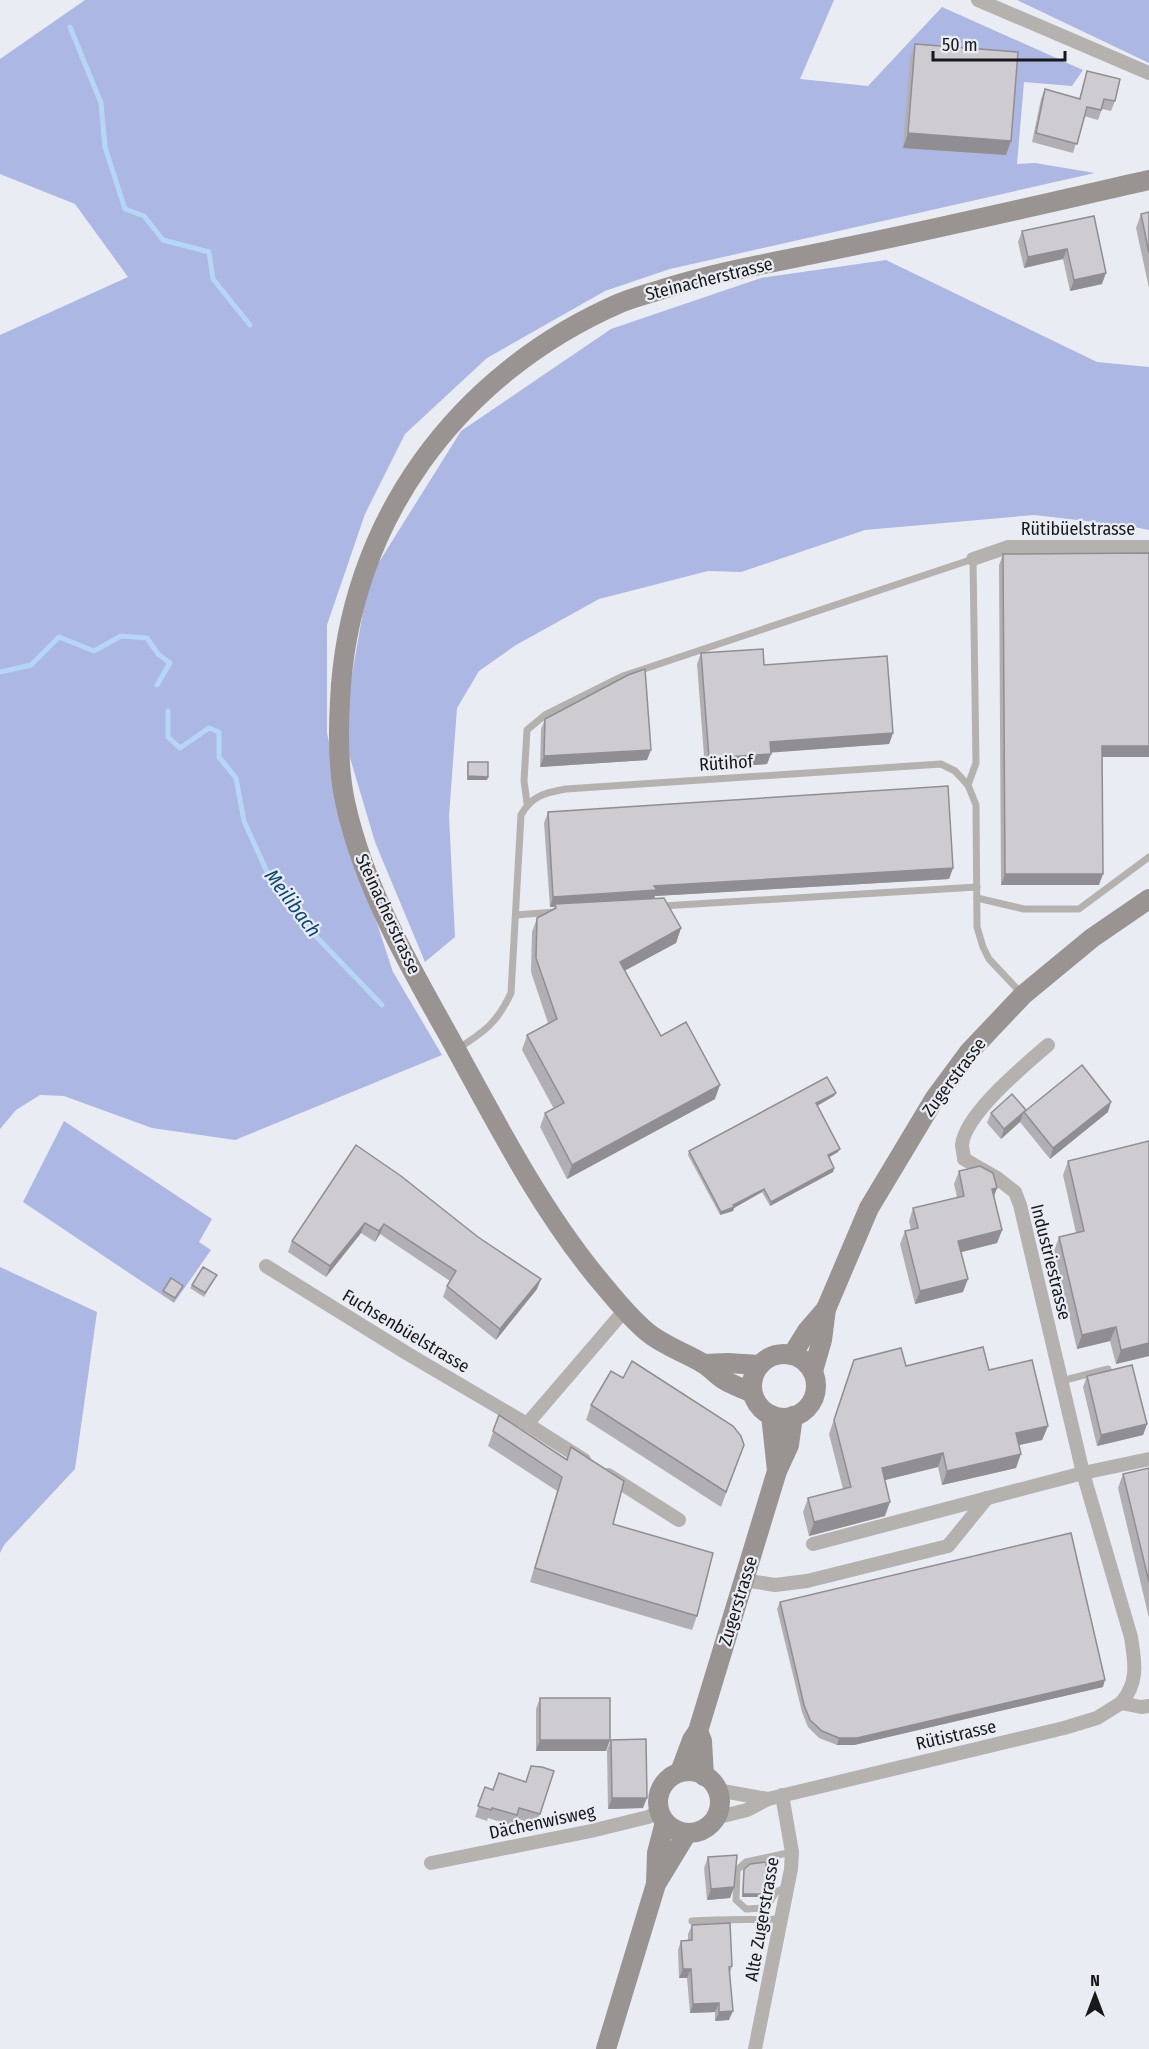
<svg xmlns="http://www.w3.org/2000/svg" width="1149" height="2049" font-family="'Fira Sans Condensed',sans-serif">
<style>
.green{fill:#adb7e3}
.lines{fill:none;stroke-linecap:round;stroke-linejoin:round}
.stream{stroke:#b6d6f6;stroke-width:5}
.lane{stroke:#b5b1af;stroke-width:7}
.street{stroke:#b5b1af;stroke-width:14}
.secondary{stroke:#999492;stroke-width:20}
.wall{fill:#b1afb4}
.shaded-wall{fill:#908e92}
.building{fill:#cecbd1;stroke:#908e92;stroke-width:1.5}
.labels{text-anchor:middle;dominant-baseline:central;stroke-width:4.5;stroke-linejoin:round;paint-order:stroke}
.street-label{font-size:18px;fill:#18191b;stroke:#eaecf3}
.water-label{font-size:20px;font-style:italic;fill:#084877;stroke:#eaecf3}
</style>
<rect width="100%" height="100%" fill="#eaecf3"/>
<!-- green -->
<g class="green">
<polygon points="85,0 834,0 800,79 868,86 942,7 1083,70 1072,86 1024,82 1017,164 1035,163 1095,173 670,269 605,291 487,358 405,434 365,514 327,625 327,733 352,848 393,972 442,1055 235,1140 152,1128 64,1096 40,1095 16,1110 0,1129 0,335 128,277 75,204 0,174 0,59"/>
<polygon points="1017,0 1149,0 1149,63"/>
<polygon points="886,260 1097,362 1149,367 1149,530 1129,526 1034,515 865,530 741,572 708,571 599,599 516,645 479,671 457,708 449,816 455,937 425,962 375,842 342,731 369,578 461,431 611,329 761,278"/>
<polygon points="64,1121 212,1219 199,1242 211,1250 174,1303 23,1202"/>
<polygon points="0,1267 97,1312 75,1469 4,1545 0,1553"/>
</g>
<g class="lines">
<!-- stream -->
<g class="stream">
<polyline points="70,27 101,103 105,147 125,209 144,216 163,240 209,252 213,279 250,325"/>
<polyline points="0,672 31,665 59,637 94,651 121,636 147,638 158,654 170,663 157,685"/>
<polyline points="168,711 168,737 180,748 209,728 219,732 219,757 236,778 244,821 272,883 290,895 307,927 382,1005"/>
</g>
<!-- lane -->
<g class="lane">
<polyline points="527,803 524,781 527,730 545,715 623,676 973,559 976,763 968,785"/>
<polyline points="977,898 1024,909 1079,909 1149,857"/>
<polyline points="662,906 977,887"/>
<polyline points="516,915 555,912"/>
<path d="M459 1048C485 1031 497 1023 511 993L521 815C532 795 545 793 566 789L941 764 955 771 968 785 976 805 977 927 983 947 989 959 1022 994"/>
<polyline points="1061,1381 1108,1369"/>
<polyline points="787,1887 776,1892 766,1908 746,1909 736,1900 737,1870 746,1862 792,1852"/>
<path d="M692 1921C722 1919 752 1920 782 1919"/>
</g>
<!-- street -->
<g class="street">
<polyline points="978,0 1149,73"/>
<polyline points="973,559 1008,547 1149,547"/>
<path d="M1048 1045C1025 1065 965 1114 962 1145 962 1149 964 1154 964 1159L997 1178 1015 1192 1020 1205 1083 1473 1131 1637C1135 1663 1139 1682 1121 1703"/>
<polyline points="266,1266 408,1354 527,1424 624,1311"/>
<polyline points="527,1424 584,1460"/>
<polyline points="608,1475 679,1520"/>
<polyline points="813,1544 1083,1473 1149,1459"/>
<polyline points="744,1580 775,1585 807,1581 948,1546 987,1498"/>
<polyline points="717,1790 768,1799"/>
<polyline points="715,1818 747,1810 768,1799 1064,1728 1097,1718 1121,1703 1141,1707 1149,1706"/>
<polyline points="431,1863 591,1831 648,1817 660,1812"/>
<polyline points="755,2049 791,1869 792,1852 782,1795"/>
</g>
<!-- secondary -->
<g class="secondary">
<circle cx="784" cy="1386" r="32"/>
<polyline points="792,1355 807,1331 826,1309"/>
<polyline points="704,1364 728,1363 759,1365"/>
<polyline points="813,1371 822,1340 826,1309 869,1208 935,1098 969,1052 1023,995 1092,938 1149,899"/>
<path d="M752 1393C744 1389 735 1386 726 1381 718 1377 712 1369 704 1364 685 1352 663 1346 646 1331 626 1314 611 1294 595 1275 535 1201 492 1114 446 1031 406 960 364 886 346 806 338 772 338 735 340 701 348 522 457 374 620 303 635 297 651 293 666 288 723 270 783 261 842 248 945 227 1047 203 1149 180"/>
<polyline points="771,1415 777,1471"/>
<polyline points="698,1731 702,1741 704,1776"/>
<circle cx="689" cy="1802" r="31"/>
<polyline points="680,1772 692,1740 698,1731 777,1471 789,1445 793,1416"/>
<polyline points="656,1884 657,1853 665,1822"/>
<polyline points="606,2049 656,1884 687,1833"/>
</g>
</g>
<!-- wall -->
<g class="wall">
<polygon points="915,44 1011,141 1006,155 903,148 910,58"/>
<polygon points="1087,71 1115,101 1111,111 1102,109 1098,120 1084,116 1073,153 1032,142 1041,99 1045,89 1079,99"/>
<polygon points="1149,212 1149,288 1136,228 1141,214"/>
<polygon points="1094,216 1102,284 1070,291 1063,259 1024,268 1018,242 1022,231"/>
<polygon points="1149,553 1149,757 1102,757 1099,885 1001,885 999,565 1003,554"/>
<polygon points="701,653 764,665 893,733 889,744 771,752 767,764 705,769 697,664"/>
<polygon points="545,719 647,760 540,767 541,729"/>
<polygon points="468,762 488,777 487,780 467,780 467,765"/>
<polygon points="548,812 953,868 949,879 655,896 654,898 681,928 676,943 625,970 661,1036 715,1099 567,1179 540,1127 545,1113 554,1109 522,1050 527,1035 548,1023 531,972 532,932 537,918 554,909 554,907 550,907 544,823"/>
<polygon points="836,1093 834,1096 817,1106 838,1152 829,1157 834,1168 833,1172 770,1206 762,1192 734,1208 733,1211 720,1215 688,1155 689,1151"/>
<polygon points="1026,1110 1108,1112 1050,1159 1020,1122 1001,1139 987,1123 991,1113"/>
<polygon points="1149,1141 1149,1356 1116,1364 1110,1341 1077,1349 1054,1251 1059,1237 1076,1233 1063,1175 1068,1161"/>
<polygon points="356,1145 537,1289 496,1340 443,1297 447,1286 450,1281 380,1234 375,1242 361,1233 326,1277 288,1252 292,1241"/>
<polygon points="959,1171 997,1188 994,1197 1002,1230 997,1243 961,1252 963,1292 915,1304 900,1244 905,1231 911,1230 909,1221 913,1208 957,1197 954,1184"/>
<polygon points="217,1275 204,1297 190,1288 192,1285"/>
<polygon points="181,1289 174,1302 162,1294 163,1291"/>
<polygon points="854,1360 906,1366 989,1370 1048,1426 1042,1440 1019,1445 1016,1468 942,1485 938,1467 885,1480 885,1516 809,1536 803,1512 808,1498 843,1489 829,1434"/>
<polygon points="1087,1376 1147,1424 1143,1435 1097,1446 1083,1387"/>
<polygon points="623,1378 744,1445 721,1507 586,1420 591,1405"/>
<polygon points="499,1415 567,1459 571,1447 613,1524 697,1616 692,1630 530,1582 557,1491 488,1446"/>
<polygon points="1149,1468 1149,1618 1118,1488 1123,1474"/>
<polygon points="780,1602 1103,1687 854,1745 837,1745 819,1738 808,1727 802,1712 777,1609"/>
<polygon points="540,1698 610,1740 606,1751 536,1751 536,1709"/>
<polygon points="611,1740 643,1808 608,1809 607,1750"/>
<polygon points="554,1771 536,1825 516,1818 513,1826 488,1818 487,1821 475,1817 485,1787 493,1789 526,1781"/>
<polygon points="708,1857 734,1887 730,1898 707,1900 704,1868"/>
<polygon points="744,1869 766,1897 742,1897 743,1873"/>
<polygon points="692,1925 732,1966 730,1973 729,2020 715,2021 715,2012 690,2013 687,1978 679,1978 678,1950 681,1941 688,1940 688,1934"/>
</g>
<!-- shaded-wall -->
<g class="shaded-wall">
<polygon points="908,133 1011,141 1006,155 903,148"/>
<polygon points="1067,249 1063,259 1024,268 1028,257"/>
<polygon points="1106,273 1102,284 1070,291 1074,280"/>
<polygon points="893,733 889,744 766,753 770,742"/>
<polygon points="1102,746 1149,746 1149,757 1098,757"/>
<polygon points="651,750 647,760 540,767 544,756"/>
<polygon points="771,754 767,764 705,769 709,758"/>
<polygon points="468,776 488,777 487,780 467,780"/>
<polygon points="953,868 949,879 655,896 653,901 555,904 554,907 550,907 553,897 654,886"/>
<polygon points="1005,874 1103,874 1099,885 1001,885"/>
<polygon points="681,928 676,943 615,976 620,962"/>
<polygon points="720,1085 715,1099 567,1179 572,1165"/>
<polygon points="836,1093 834,1096 815,1107 816,1103"/>
<polygon points="1111,1102 1108,1112 1050,1159 1053,1148"/>
<polygon points="1024,1112 1020,1122 1001,1139 1004,1129"/>
<polygon points="840,1149 838,1152 826,1159 828,1155"/>
<polygon points="834,1168 833,1172 770,1206 771,1202"/>
<polygon points="997,1188 992,1201 992,1189"/>
<polygon points="764,1189 762,1192 734,1208 733,1211 720,1215 721,1212"/>
<polygon points="365,1223 361,1233 326,1277 330,1266"/>
<polygon points="384,1224 380,1234 375,1242 379,1231"/>
<polygon points="1002,1230 997,1243 954,1254 958,1241"/>
<polygon points="541,1279 537,1289 496,1340 500,1329"/>
<polygon points="968,1279 963,1292 915,1304 920,1291"/>
<polygon points="1116,1327 1110,1341 1077,1349 1082,1335"/>
<polygon points="1149,1343 1149,1356 1116,1364 1121,1350"/>
<polygon points="1147,1424 1143,1435 1097,1446 1101,1435"/>
<polygon points="1048,1426 1042,1440 1011,1447 1016,1433"/>
<polygon points="943,1453 938,1467 877,1482 882,1468"/>
<polygon points="1021,1454 1016,1468 942,1485 947,1471"/>
<polygon points="890,1502 885,1516 809,1536 814,1522"/>
<polygon points="1105,1680 1103,1687 854,1745 837,1745 839,1738"/>
<polygon points="540,1740 610,1740 606,1751 536,1751"/>
<polygon points="612,1798 647,1798 643,1808 608,1809"/>
<polygon points="734,1887 730,1898 707,1900 711,1889"/>
<polygon points="743,1894 767,1894 766,1897 742,1897"/>
<polygon points="683,1969 691,1969 687,1978 679,1978"/>
<polygon points="719,2003 715,2012 690,2013 693,2004"/>
<polygon points="733,2011 729,2020 715,2021 719,2012"/>
</g>
<!-- building -->
<g class="building">
<polygon points="915,44 1018,52 1011,141 908,133"/>
<polygon points="1087,71 1120,79 1115,101 1104,99 1101,110 1087,107 1077,144 1036,133 1045,89 1080,99"/>
<polygon points="1149,212 1149,253 1141,214"/>
<polygon points="1094,216 1106,273 1074,280 1067,249 1028,257 1022,231"/>
<polygon points="1149,553 1149,746 1102,746 1103,874 1005,874 1003,554"/>
<polygon points="763,649 764,665 887,656 893,733 770,742 771,754 709,758 701,653"/>
<polygon points="645,669 651,750 544,756 545,719 628,675"/>
<polygon points="468,762 488,762 488,777 468,776"/>
<polygon points="948,786 953,868 654,886 657,890 553,897 548,812"/>
<polygon points="664,898 681,928 620,962 661,1036 686,1022 720,1085 572,1165 545,1113 564,1103 527,1035 557,1019 536,958 537,918 556,908 555,904"/>
<polygon points="1082,1065 1111,1102 1053,1148 1024,1112"/>
<polygon points="827,1077 836,1093 816,1103 840,1149 828,1155 834,1168 771,1202 764,1189 733,1205 734,1207 721,1212 689,1151"/>
<polygon points="1012,1094 1026,1110 1004,1129 991,1113"/>
<polygon points="1149,1141 1149,1343 1121,1350 1116,1327 1082,1335 1059,1237 1084,1231 1068,1161"/>
<polygon points="356,1145 401,1176 478,1237 541,1279 500,1329 447,1286 456,1271 384,1224 379,1231 365,1223 330,1266 292,1241"/>
<polygon points="980,1166 993,1173 997,1188 992,1189 1002,1230 958,1241 968,1279 920,1291 905,1231 918,1228 913,1208 964,1196 959,1171"/>
<polygon points="203,1267 217,1275 205,1293 192,1285"/>
<polygon points="171,1278 183,1286 175,1298 163,1291"/>
<polygon points="983,1347 989,1370 1032,1360 1048,1426 1016,1433 1021,1454 947,1471 943,1453 882,1468 890,1502 814,1522 808,1498 851,1487 834,1420 854,1360 901,1348 906,1366"/>
<polygon points="632,1361 733,1426 741,1436 744,1445 726,1492 591,1405 611,1371 623,1378"/>
<polygon points="1132,1365 1147,1424 1101,1435 1087,1376"/>
<polygon points="499,1415 567,1460 571,1447 624,1481 613,1524 713,1553 697,1616 535,1568 562,1477 493,1431"/>
<polygon points="1149,1468 1149,1582 1123,1474"/>
<polygon points="1071,1533 1105,1680 857,1738 839,1738 822,1731 810,1720 804,1705 780,1602"/>
<rect x="540" y="1698" width="70" height="42"/>
<polygon points="646,1739 647,1798 612,1798 611,1740"/>
<polygon points="531,1766 542,1767 554,1771 540,1814 519,1808 517,1815 492,1808 491,1810 478,1806 485,1787 493,1790 499,1773 526,1782"/>
<polygon points="737,1855 734,1887 711,1889 708,1857"/>
<polygon points="766,1862 767,1894 743,1894 744,1869 750,1864"/>
<polygon points="730,1923 732,1966 729,1967 733,2011 719,2012 719,2003 693,2004 691,1969 683,1969 681,1941 692,1940 692,1925"/>
</g>
<g class="labels">
<!-- street labels -->
<g class="street-label">
<text transform="translate(709 279) rotate(-14)">Steinacherstrasse</text>
<text x="1078" y="529">Rütibüelstrasse</text>
<text transform="translate(726 763) rotate(-4)">Rütihof</text>
<text transform="translate(388 914) rotate(65)">Steinacherstrasse</text>
<text transform="translate(954 1077) rotate(-53)">Zugerstrasse</text>
<text transform="translate(1051 1262) rotate(76)">Industriestrasse</text>
<text transform="translate(406 1331) rotate(31)">Fuchsenbüelstrasse</text>
<text transform="translate(738 1601) rotate(-73)">Zugerstrasse</text>
<text transform="translate(956 1735) rotate(-13)">Rütistrasse</text>
<text transform="translate(542 1822) rotate(-12)">Dächenwisweg</text>
<text transform="translate(762 1919) rotate(-80)">Alte Zugerstrasse</text>
</g>
<!-- water labels -->
<g class="water-label">
<text transform="translate(293 903) rotate(53)">Meilibach</text>
</g>
</g>
<!-- north arrow -->
<g transform="translate(1095 1995)" stroke="#eaecf3" stroke-width="4.5" paint-order="stroke">
<path d="M0-4.5L10 22L0 15L-10 22Z" fill="#18191b"/>
<text y="-9" font-size="16" font-weight="bold" text-anchor="middle" fill="#18191b">N</text>
</g>
<!-- scale -->
<path d="M933 51v9h132v-9" fill="none" stroke="#18191b" stroke-width="3"/>
<text x="942" y="51" font-size="18" fill="#18191b" stroke="#eaecf3" stroke-width="4.5" paint-order="stroke">50 m</text>
</svg>
